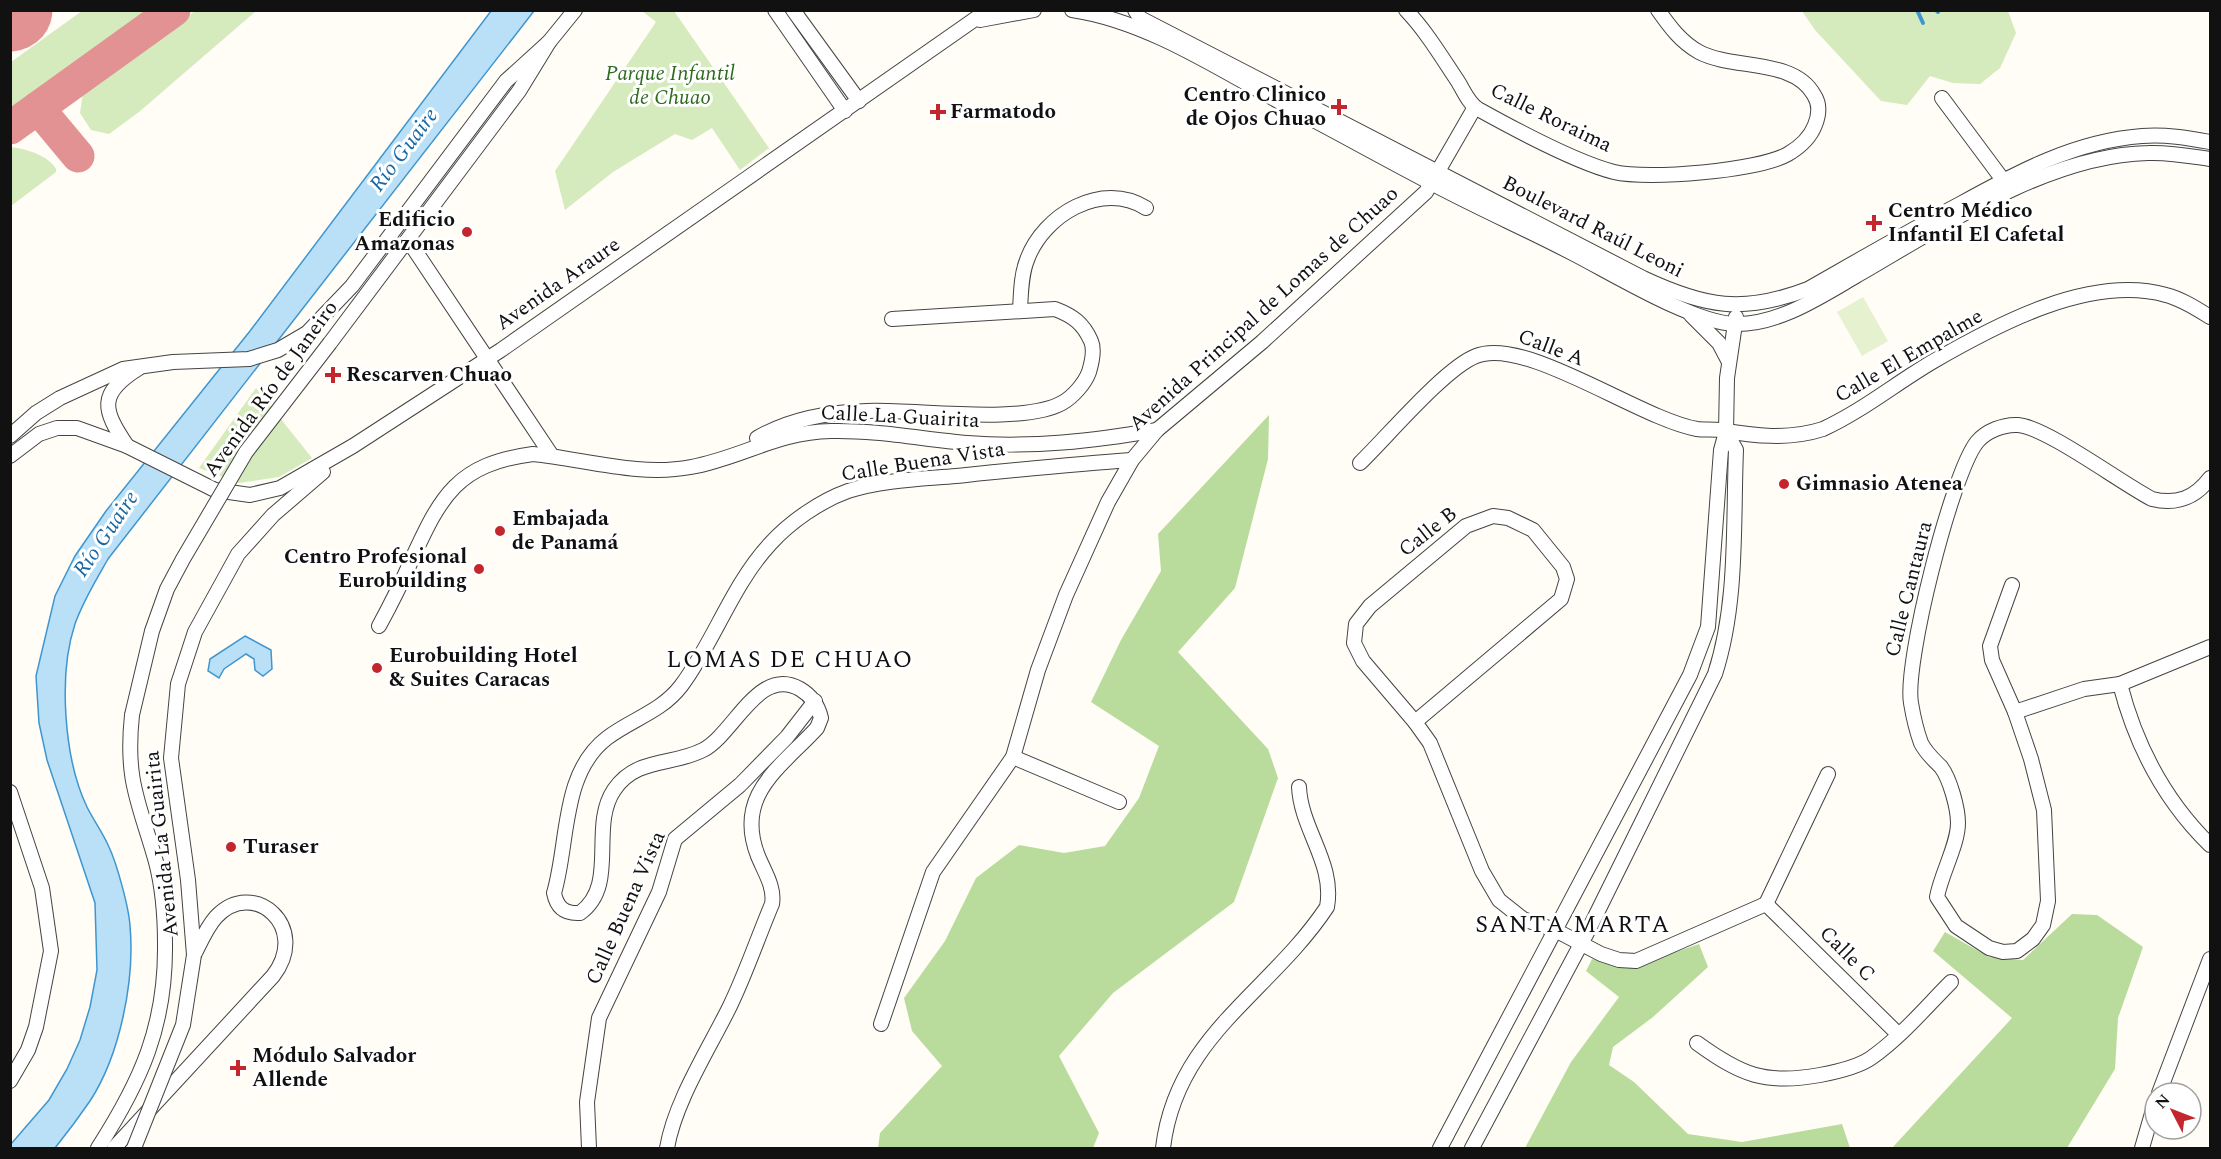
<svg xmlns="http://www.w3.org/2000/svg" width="2221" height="1159" font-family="Spectral,serif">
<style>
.green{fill:#d5ebbd}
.forest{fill:#b9dc9c}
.pitch{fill:#e6f2cf}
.water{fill:#b9e0f7;stroke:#3f96cf;stroke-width:1.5}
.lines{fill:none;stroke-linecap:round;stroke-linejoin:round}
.stream{stroke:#3f96cf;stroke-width:4}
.taxiway{stroke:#e29292;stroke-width:33}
.runway{stroke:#e29292;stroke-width:81}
.minor-casing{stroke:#444;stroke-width:16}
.minor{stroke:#fff;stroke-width:14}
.minor-bridge-casing{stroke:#444;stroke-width:16;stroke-linecap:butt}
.minor-bridge{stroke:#fff;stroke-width:14}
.poi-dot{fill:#c4262e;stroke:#fff;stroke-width:2}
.labels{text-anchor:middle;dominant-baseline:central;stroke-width:6;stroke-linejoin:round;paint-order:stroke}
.park-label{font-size:21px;font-style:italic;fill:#2f6b1f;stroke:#fff}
.poi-label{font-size:21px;font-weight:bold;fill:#111;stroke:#fff;text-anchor:start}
.street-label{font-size:21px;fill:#111;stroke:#fff}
.water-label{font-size:22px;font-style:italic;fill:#1768a6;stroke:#fff}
.quarter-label{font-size:24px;letter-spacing:1.5px;fill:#111;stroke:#fff}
</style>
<rect width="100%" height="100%" fill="#fffdf5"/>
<!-- green -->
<g class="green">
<polygon points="82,11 151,11 11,111 11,62"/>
<polygon points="195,11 256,11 139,112 109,134 91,130 80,113 83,92"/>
<polygon points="642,11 674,11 769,148 740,170 712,128 692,140 675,134 613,172 565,210 555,171 656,22"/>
<polygon points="1802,11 2008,11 2016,33 2000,68 1980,84 1953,83 1930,76 1907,105 1881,101 1815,30"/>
<path d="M11 147C26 149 48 155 56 169V172L11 206Z"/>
<polygon points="256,388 312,458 279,477 239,483 199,468"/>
</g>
<!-- forest -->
<g class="forest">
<polygon points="1269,415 1268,459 1235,588 1178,652 1268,749 1278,778 1234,902 1113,993 1059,1056 1099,1133 1093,1148 878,1148 880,1133 942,1066 912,1031 904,998 945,941 976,878 1019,845 1064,853 1105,846 1139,798 1159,746 1091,702 1121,640 1161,571 1158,534"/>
<polygon points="2072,914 2097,915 2143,947 2118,1018 2115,1069 2067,1148 1892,1148 2012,1018 1933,951 1945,932 1989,957 2023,960"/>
<polygon points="1699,944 1708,967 1653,1017 1613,1047 1609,1065 1634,1082 1688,1134 1742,1142 1842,1124 1850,1148 1525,1148 1571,1062 1619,997 1586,971 1592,959 1629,968"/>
</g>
<!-- pitch -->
<polygon class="pitch" points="1863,297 1888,341 1862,356 1837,312"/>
<!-- water -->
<g class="water">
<path d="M491 11H534L108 559C96 580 83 601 75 624 58 675 64 759 87 807 94 821 103 833 109 847 117 864 129 908 130 926 135 980 120 1055 90 1101 79 1117 67 1133 55 1148H11V1144L49 1100 67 1069 80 1040 90 1007 97 970 95 903 47 760 39 723 36 676 55 596 75 556 106 511 250 331Z"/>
<polygon points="245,636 271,650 272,669 263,676 255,670 254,659 246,654 224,669 219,678 208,671 210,659"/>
</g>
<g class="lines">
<!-- stream -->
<g class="stream">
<polyline points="1917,10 1923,23"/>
<polyline points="1936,10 1938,12"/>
</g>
<!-- taxiway -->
<g class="taxiway">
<polyline points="38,108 78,156"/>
<polyline points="10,128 174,10"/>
</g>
<!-- runway -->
<polyline class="runway" points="10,11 12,10"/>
<!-- minor casing -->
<g class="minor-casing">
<g id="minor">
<polyline points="775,10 845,111"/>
<polyline points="793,10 859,101"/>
<path d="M1072 10C1148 21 1222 71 1289 107 1337 132 1385 159 1433 184 1480 209 1528 230 1574 254 1613 274 1693 323 1735 324 1778 325 1820 297 1856 276 1941 227 2048 155 2148 153 2169 152 2190 156 2210 159"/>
<path d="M1135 10 1140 18 1643 278C1705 307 1743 314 1808 289 1859 260 1909 231 1960 204 2018 172 2075 141 2142 136 2165 134 2188 138 2210 142"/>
<path d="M1406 10C1426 31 1441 56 1457 80 1463 89 1468 103 1478 109 1514 129 1575 162 1614 172 1648 180 1758 171 1788 154 1800 147 1810 138 1815 125 1819 115 1820 104 1814 95 1794 58 1733 70 1699 52 1681 42 1670 27 1658 10"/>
<polyline points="980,20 1034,10"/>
<polyline points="1942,98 2003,180"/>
<polyline points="408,240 552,456"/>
<path d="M1020 310C1021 293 1021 275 1027 260 1043 215 1102 180 1146 208"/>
<polyline points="1691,315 1719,343 1729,362"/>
<polyline points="330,343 519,91 549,42 575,10"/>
<polyline points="10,436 36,413 60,398 123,369 173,362 249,359 278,350 307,333 352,286 506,81 549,42"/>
<path d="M757 438C790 419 829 412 867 411 915 409 1022 425 1062 403 1073 397 1085 383 1089 372 1092 362 1095 350 1091 341 1083 323 1073 316 1055 309L892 319"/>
<path d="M127 446C103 410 97 394 139 368"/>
<polyline points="10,456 39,434 57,428 77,428 127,446 215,490 250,495 280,488 353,446 501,350 988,10"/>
<path d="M1360 463C1387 437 1445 368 1476 356 1525 336 1640 419 1697 429 1704 430 1712 429 1720 430 1754 436 1789 440 1823 429 1862 411 1895 384 1932 362 1996 325 2090 274 2166 295 2182 299 2197 309 2210 317"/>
<polygon points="1493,516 1508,518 1533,530 1563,567 1567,579 1561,599 1415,722 1363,661 1354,643 1356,624 1370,606 1466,526"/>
<path d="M2012 585 1990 646 1992 660 2015 712 2031 759 2044 810 2048 901 2043 925 2033 939 2017 951 2003 952 1989 948 1956 926 1937 897C1941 874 1958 845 1958 823 1958 808 1950 779 1941 767 1933 759 1926 753 1921 743 1917 732 1913 715 1911 703 1904 663 1952 473 1977 442 1986 431 2004 424 2018 425 2046 427 2121 483 2152 499 2177 505 2195 498 2210 478"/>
<path d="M379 626C391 604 402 582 412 559 441 496 457 464 533 454 584 459 639 477 691 467 741 458 777 432 831 431 876 430 922 439 967 443 1032 448 1093 441 1157 430"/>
<path d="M2210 647 2120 684C2136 746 2164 800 2210 845"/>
<polyline points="2015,712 2084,689 2120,684"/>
<polyline points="1415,722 1430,743 1482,871 1499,900 1523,919 1555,930 1601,954 1619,960 1636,961 1766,904 1898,1034"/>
<polyline points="1013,757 1119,802"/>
<polyline points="10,792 42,888 51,951 36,1027 28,1050 10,1081"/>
<polyline points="1766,904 1828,774"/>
<polyline points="194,955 188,880 171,758 178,684 195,632 238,554 273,515 323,472"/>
<polyline points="881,1024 933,872 1013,757 1038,670 1066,595 1108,502 1132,460 1157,430 1262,342 1426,192 1475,107"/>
<path d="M1697 1043C1741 1075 1765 1085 1820 1075 1836 1072 1858 1067 1871 1058 1901 1037 1926 1007 1951 982"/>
<polyline points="2159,1093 2210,959"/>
<path d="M98 1148C141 1081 166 1026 165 944 165 917 163 889 156 862 139 802 125 781 132 715"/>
<path d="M114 1148 273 976C311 927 253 877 216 917 207 927 201 941 195 953"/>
<polyline points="589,1148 587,1102 599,1018 659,892 675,839 740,785 787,737 815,701"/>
<path d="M667 1148C675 1101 709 1049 730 1006 746 973 758 937 772 904 775 887 764 871 758 856 734 795 780 768 817 728L821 718C818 705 812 696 800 689 759 665 734 734 703 750 672 766 636 757 614 790 589 827 619 885 580 913 565 914 557 908 554 893 569 842 561 773 607 738 632 719 661 712 681 686 714 642 732 585 770 544 790 522 820 501 848 491 881 480 921 479 956 476 1015 470 1073 464 1132 460"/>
<path d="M1163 1148C1176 1036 1270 993 1327 907 1335 863 1301 830 1299 787"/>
<polyline points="1440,1148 1690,675 1708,627 1721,450 1726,432 1727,378 1736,317"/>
<path d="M1472 1148 1589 929 1715 674C1738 603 1733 524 1736 450L1726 432"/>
<polyline points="2142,1148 2155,1103"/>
</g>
</g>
<!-- minor -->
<use href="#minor" class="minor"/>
<!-- minor-bridge casing -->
<g class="minor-bridge-casing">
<g id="minor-bridge">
<polyline points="132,715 152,631 167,589 183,559 246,452 330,343"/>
<polyline points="134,1148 183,1025 194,955"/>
</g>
</g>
<!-- minor-bridge -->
<use href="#minor-bridge" class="minor-bridge"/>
</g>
<!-- markers -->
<g class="poi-dot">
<path d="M1336 98h6v6h6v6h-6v6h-6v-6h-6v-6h6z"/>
<path d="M935 103h6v6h6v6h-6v6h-6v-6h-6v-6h6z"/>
<path d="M1871 214h6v6h6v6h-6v6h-6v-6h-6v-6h6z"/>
<circle cx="467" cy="232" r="6"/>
<path d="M330 366h6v6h6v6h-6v6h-6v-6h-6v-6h6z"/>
<circle cx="1784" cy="484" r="6"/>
<circle cx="500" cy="531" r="6"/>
<circle cx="479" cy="569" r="6"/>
<circle cx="377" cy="668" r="6"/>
<circle cx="231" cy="847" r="6"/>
<path d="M235 1059h6v6h6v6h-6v6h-6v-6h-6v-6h6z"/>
</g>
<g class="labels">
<!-- park labels -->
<g class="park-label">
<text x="670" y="74">Parque Infantil<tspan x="670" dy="24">de Chuao</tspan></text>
</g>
<!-- poi labels -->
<g class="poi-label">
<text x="1326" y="95" text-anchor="end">Centro Clinico<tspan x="1326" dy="24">de Ojos Chuao</tspan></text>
<text x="950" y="112">Farmatodo</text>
<text x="1888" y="211">Centro Médico<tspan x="1888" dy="24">Infantil El Cafetal</tspan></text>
<text x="455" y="220" text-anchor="end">Edificio<tspan x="455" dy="24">Amazonas</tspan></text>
<text x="346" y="375">Rescarven Chuao</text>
<text x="1796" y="484">Gimnasio Atenea</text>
<text x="512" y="519">Embajada<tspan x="512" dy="24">de Panamá</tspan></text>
<text x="467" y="557" text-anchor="end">Centro Profesional<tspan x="467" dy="24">Eurobuilding</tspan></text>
<text x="389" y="656">Eurobuilding Hotel<tspan x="389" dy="24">&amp; Suites Caracas</tspan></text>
<text x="243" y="847">Turaser</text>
<text x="252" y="1056">Módulo Salvador<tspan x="252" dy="24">Allende</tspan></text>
</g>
<!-- street labels -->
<g class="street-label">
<text transform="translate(1551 118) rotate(26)">Calle Roraima</text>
<text transform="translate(1593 227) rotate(27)">Boulevard Raúl Leoni</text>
<text transform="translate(558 284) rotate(-35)">Avenida Araure</text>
<text transform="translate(1264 309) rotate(-42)">Avenida Principal de Lomas de Chuao</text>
<text transform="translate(1551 348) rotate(21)">Calle A</text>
<text transform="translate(1909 356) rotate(-30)">Calle El Empalme</text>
<text transform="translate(271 389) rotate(-54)">Avenida Río de Janeiro</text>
<text transform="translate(900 417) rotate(3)">Calle La Guairita</text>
<text transform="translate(923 462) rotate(-9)">Calle Buena Vista</text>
<text transform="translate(1428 532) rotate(-38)">Calle B</text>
<text transform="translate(1909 589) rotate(-76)">Calle Cantaura</text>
<text transform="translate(162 844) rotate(-96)">Avenida La Guairita</text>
<text transform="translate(626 908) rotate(-66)">Calle Buena Vista</text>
<text transform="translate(1847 954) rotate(45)">Calle C</text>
</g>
<!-- water labels -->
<g class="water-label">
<text transform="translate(404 150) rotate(-53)">Río Guaire</text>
<text transform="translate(106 534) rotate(-56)">Río Guaire</text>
</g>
<!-- quarter labels -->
<g class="quarter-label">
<text x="790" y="660">LOMAS DE CHUAO</text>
<text x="1573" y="925">SANTA MARTA</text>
</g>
</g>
<!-- border -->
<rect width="2221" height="1159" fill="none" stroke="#111111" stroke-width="24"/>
<!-- north arrow -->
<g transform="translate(2173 1111) rotate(312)"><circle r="28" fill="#ffffff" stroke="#a0a0a0" stroke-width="1.5"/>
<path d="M0-4.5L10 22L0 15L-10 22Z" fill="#c4262e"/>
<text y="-9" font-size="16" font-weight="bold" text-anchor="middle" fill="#111111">N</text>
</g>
</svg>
